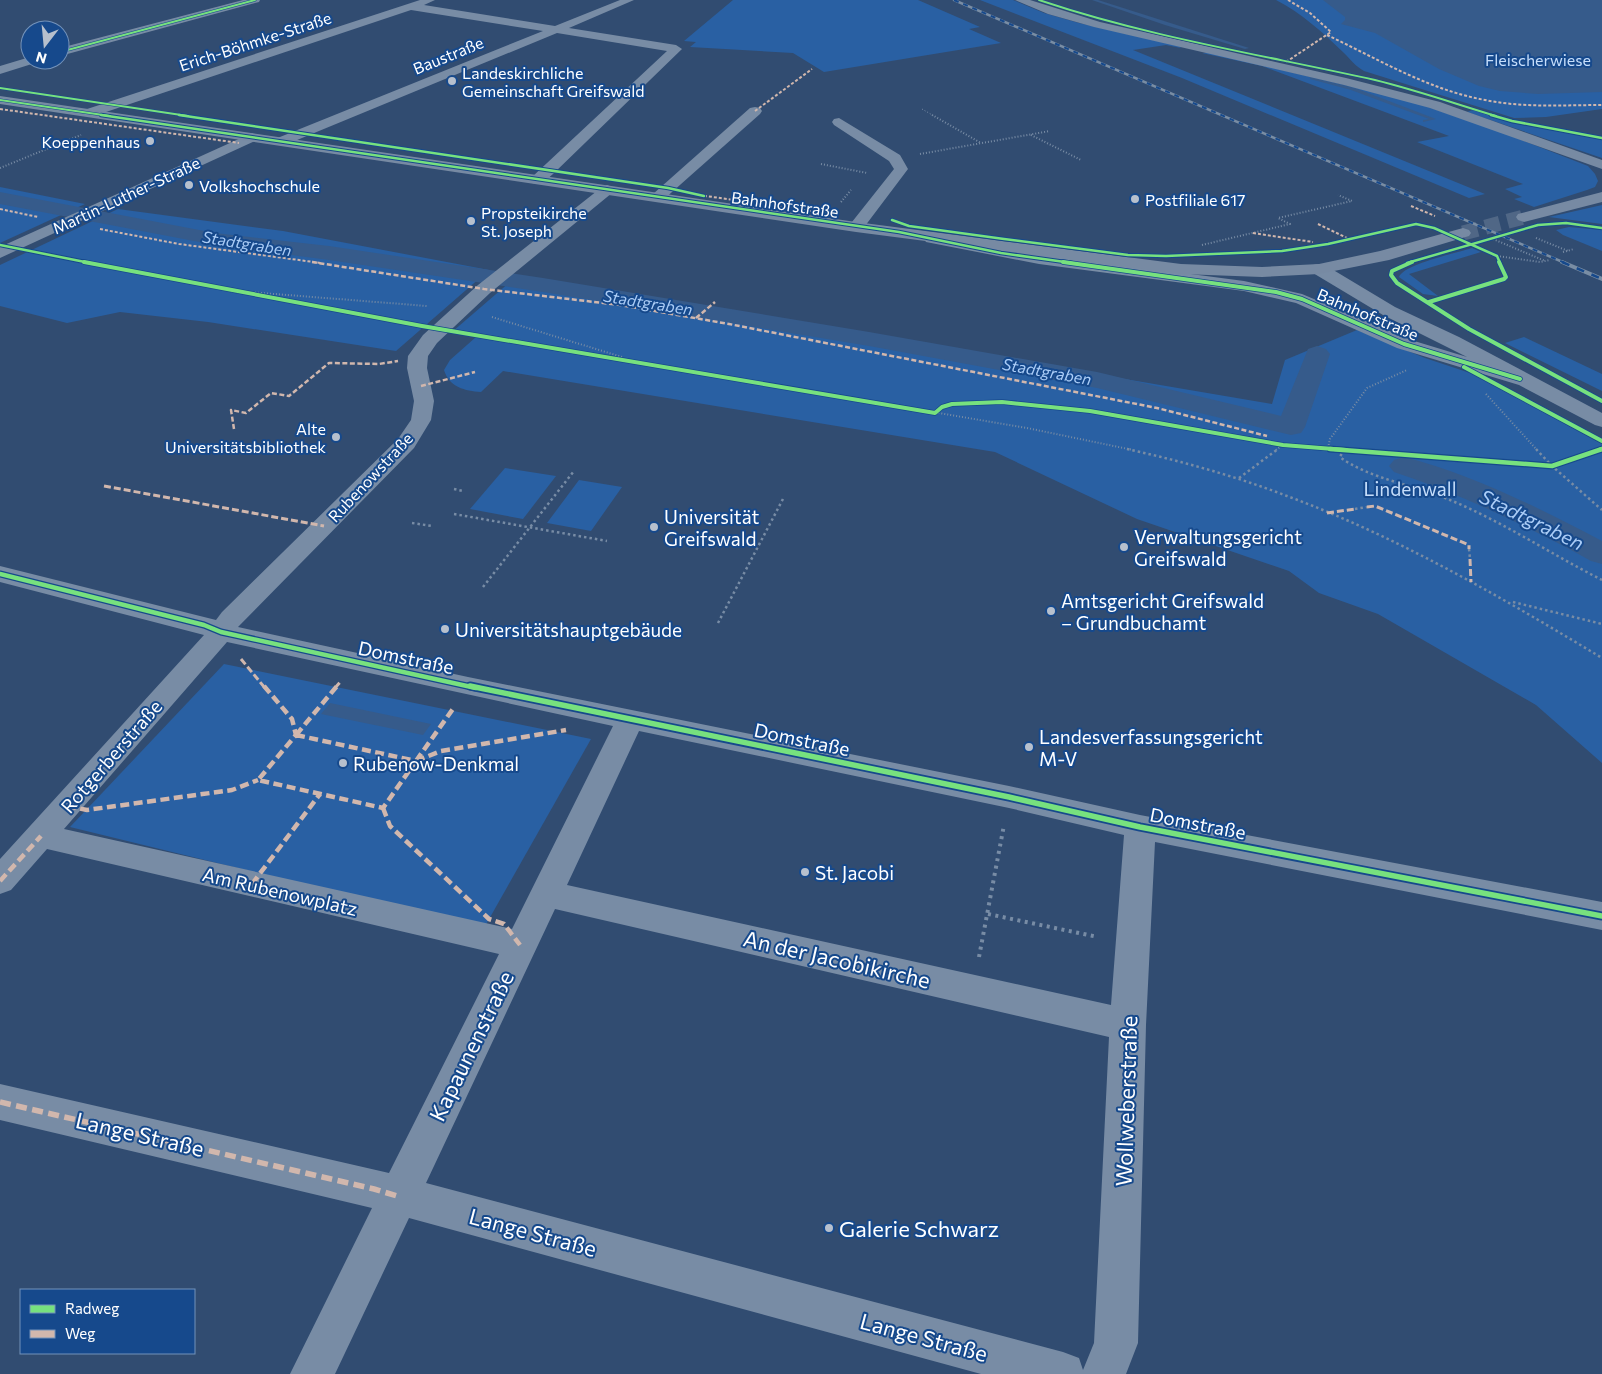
<svg xmlns="http://www.w3.org/2000/svg" width="1602" height="1374" font-family="Commissioner,sans-serif">
<style>
.green{fill:#2960a3}
.water{fill:#365b8b}
.lines{fill:none;stroke-linecap:round;stroke-linejoin:round}
.stream{fill:#365b8b;fill-rule:evenodd}
.canal{fill:#365b8b;fill-rule:evenodd}
.major-tunnel{stroke:#506786;stroke-width:15;stroke-dasharray:15 8;stroke-linecap:butt}
.path-far3{stroke:#788ca5;stroke-width:1;stroke-dasharray:1 2;stroke-linecap:butt}
.path-far2{stroke:#788ca5;stroke-width:2;stroke-dasharray:1 2;stroke-linecap:butt}
.path-far1{stroke:#788ca5;stroke-width:2.5;stroke-dasharray:2.5 3;stroke-linecap:butt}
.path{stroke:#788ca5;stroke-width:4;stroke-dasharray:3 4.5;stroke-linecap:butt}
.minor{fill:#788ca5;fill-rule:evenodd}
.major{fill:#778aa3;fill-rule:evenodd}
.rail-far1-casing{stroke:#798da4;stroke-width:2.5}
.rail-casing{stroke:#798da4;stroke-width:4}
.rail-far1{stroke:#16498c;stroke-width:2;stroke-dasharray:5;stroke-linecap:butt}
.rail{stroke:#16498c;stroke-width:2.5;stroke-dasharray:8;stroke-linecap:butt}
.path-bridge{stroke:#788ca5;stroke-width:2;stroke-dasharray:1 2;stroke-linecap:butt}
.quiet-far4{stroke:#d1b7ad;stroke-width:2;stroke-dasharray:3 2;stroke-linecap:butt}
.quiet-far3{stroke:#d1b7ad;stroke-width:2.5;stroke-dasharray:5 2.5;stroke-linecap:butt}
.quiet-far2{stroke:#d1b7ad;stroke-width:3;stroke-dasharray:7 3;stroke-linecap:butt}
.quiet-far1{stroke:#d1b7ad;stroke-width:4.5;stroke-dasharray:9 4.5;stroke-linecap:butt}
.quiet{stroke:#d1b7ad;stroke-width:5.5;stroke-dasharray:11 5.5;stroke-linecap:butt}
.cycleway-far4-casing{stroke:#16498c;stroke-width:3}
.cycleway-far3-casing{stroke:#16498c;stroke-width:4.5}
.cycleway-far2-casing{stroke:#16498c;stroke-width:5.5}
.cycleway-far1-casing{stroke:#16498c;stroke-width:7}
.cycleway-casing{stroke:#16498c;stroke-width:9}
.cycleway-far4{stroke:#77e17e;stroke-width:2}
.cycleway-far3{stroke:#77e17e;stroke-width:2.5}
.cycleway-far2{stroke:#77e17e;stroke-width:4}
.cycleway-far1{stroke:#77e17e;stroke-width:4.5}
.cycleway{stroke:#77e17e;stroke-width:5.5}
.poi-dot{fill:#b7c0cd;stroke:#16498c;stroke-width:2}
.labels{text-anchor:middle;dominant-baseline:central;stroke-width:4;stroke-linejoin:round;paint-order:stroke}
.far-street-label{font-size:16px;fill:#fff;stroke:#16498c}
.far-park-label{font-size:16px;fill:#c6defb;stroke:#16498c}
.far-poi-label{font-size:16px;fill:#fff;stroke:#16498c;text-anchor:start}
.far-water-label{font-size:16px;font-style:italic;fill:#abcdf7;stroke:#16498c}
.park-label{font-size:19px;fill:#c6defb;stroke:#16498c}
.poi-label{font-size:19px;fill:#fff;stroke:#16498c;text-anchor:start}
.street-label{font-size:19px;fill:#fff;stroke:#16498c}
.water-label{font-size:20px;font-style:italic;fill:#abcdf7;stroke:#16498c}
.near-street-label{font-size:22px;fill:#fff;stroke:#16498c}
.near-poi-label{font-size:22px;fill:#fff;stroke:#16498c;text-anchor:start}
</style>
<rect width="100%" height="100%" fill="#314c71"/>
<!-- green -->
<g class="green">
<polygon points="733,0 918,0 980,27 969,29 1001,43 824,72 793,53 690,47 696,42 684,41"/>
<polygon points="980,0 1013,0 1044,13 1079,23 1179,46 1181,48 1166,45 1133,50 1485,194 1469,198 1182,78"/>
<path d="M1276 0H1602V109L1546 117 1514 118 1364 71C1355 66 1351 60 1344 53 1323 33 1302 13 1276 0Z"/>
<polygon points="1202,53 1210,53 1408,100 1501,132 1588,166 1595,174 1598,181 1595,187 1587,190 1534,207 1514,199 1522,197 1505,189 1523,184 1417,142 1449,136 1262,66"/>
<polygon points="1473,110 1511,123 1602,139 1602,158 1467,112"/>
<polygon points="0,187 85,204 0,243"/>
<polygon points="1602,205 1602,224 1549,217"/>
<polygon points="118,209 283,231 489,270 396,351 208,322 120,312 67,323 0,306 0,265"/>
<polygon points="1569,227 1602,230 1602,251 1563,235 1556,230"/>
<path d="M1472 248 1481 252 1409 274 1438 296 1423 294 1399 277C1404 264 1457 253 1472 248Z"/>
<path d="M517 276 1272 404 1285 360 1357 330 1425 358 1473 374 1602 444V763L1536 705 1378 614 1319 593 1289 571 1137 519 995 452 503 371 481 392C465 391 449 387 444 370L450 360 476 337 452 332Z"/>
<polygon points="1524,337 1602,374 1602,391 1505,343"/>
<polygon points="505,468 556,476 523,519 470,509"/>
<polygon points="579,480 622,487 591,531 547,523"/>
<polygon points="224,664 591,739 484,928 70,827"/>
</g>
<!-- water -->
<g class="water">
<polygon points="1323,0 1602,0 1602,92 1538,94 1500,91 1479,86 1439,69 1375,33 1341,24 1345,20 1345,17"/>
<polygon points="330,703 431,724 423,735 321,714"/>
</g>
<g class="lines">
<!-- stream -->
<g class="stream">
<polygon points="1092,0 1098,0 1249,48 1245,49 1165,25"/>
<polygon points="1310,77 1355,88 1436,119 1423,122 1423,120 1429,119 1351,90 1310,79"/>
</g>
<!-- canal -->
<g class="canal">
<polygon points="0,192 215,233 329,246 543,278 869,332 1097,372 1281,416 1308,349 1317,346 1326,349 1330,354 1305,427 1301,433 1291,435 1097,388 869,346 543,292 329,260 215,245 0,204"/>
<path d="M1404 457C1474 475 1539 508 1602 541V564L1591 561C1527 526 1463 495 1394 472L1389 466 1394 460Z"/>
</g>
<!-- major-tunnel -->
<polyline class="major-tunnel" points="1463,233 1524,217"/>
<!-- path-far3 -->
<polyline class="path-far3" points="922,109 934,116"/>
<!-- path-far2 -->
<g class="path-far2">
<polyline points="932,115 981,143"/>
<polyline points="1031,135 1081,160"/>
<polyline points="920,154 1050,131"/>
<polyline points="821,164 867,173"/>
<polyline points="0,168 81,135"/>
<polyline points="841,202 851,190"/>
<polyline points="1536,238 1568,251"/>
<polyline points="1493,239 1545,261"/>
<polyline points="1202,245 1290,224 1278,218 1352,201 1338,195"/>
<polyline points="1563,252 1574,249"/>
<polyline points="52,255 230,291 409,323"/>
<polyline points="1497,256 1540,262 1550,260"/>
<polyline points="249,292 427,306"/>
<polyline points="492,317 622,357"/>
<polyline points="474,334 1027,428 1133,450"/>
<polyline points="1486,394 1537,450"/>
<path d="M936 412C974 380 1223 436 1281 445 1302 448 1324 448 1346 450"/>
<polyline points="1328,448 1330,439 1367,388 1407,370"/>
<polyline points="1276,450 1283,445"/>
<polyline points="1599,450 1602,449"/>
</g>
<!-- path-far1 -->
<g class="path-far1">
<path d="M1127 449C1181 461 1235 476 1287 496 1398 537 1501 597 1602 658"/>
<polyline points="1330,449 1552,466 1602,449"/>
<path d="M1344 449 1340 457C1367 478 1417 486 1450 500 1503 522 1551 554 1602 580"/>
<polyline points="1536,449 1552,466 1602,510"/>
<polyline points="1239,478 1278,449"/>
<polyline points="454,489 463,491"/>
<polyline points="1355,509 1367,507"/>
<polyline points="454,514 607,541"/>
<polyline points="412,523 432,526"/>
<polyline points="1469,549 1470,559"/>
<polyline points="483,587 574,471"/>
<polyline points="1513,602 1602,624"/>
<polyline points="718,623 784,497"/>
</g>
<!-- path -->
<g class="path">
<polyline points="988,914 1098,937"/>
<polyline points="979,957 1004,825"/>
</g>
<!-- minor -->
<g class="minor">
<polygon points="243,0 260,0 259,2 60,56 60,48"/>
<path d="M420 0H435L424 5 555 26 620 0H634L569 28 676 45 682 49 553 174C546 180 542 186 532 183L530 180 532 177 667 51 557 33 285 145H275L273 142 275 139 543 31 411 10 94 116H84L82 113 84 110Z"/>
<polygon points="30,57 30,60 37,60 35,63 0,74 0,66"/>
<polygon points="755,107 760,108 762,111 760,114 663,200 653,200 650,197 653,194 750,108"/>
<polygon points="839,118 900,155 908,169 862,230 850,230 848,227 894,169 889,161 834,125 832,122 834,119"/>
<polygon points="252,133 259,137 257,140 0,258 0,247"/>
<path d="M607 185 612 187 615 190 612 193 490 293 437 343 428 356 427 368 434 401 431 420 414 448 238 627 468 677 1009 786 1140 815 1602 902V930L1155 842 1146 1025 1138 1343 1126 1374H981L409 1218 335 1374H290L372 1208 0 1120V1084L389 1173 499 954 47 849 11 890 0 894V859L204 635 0 582V566L216 620 222 612 398 439 411 420 414 401 407 368 408 356 423 335 478 285 602 187ZM227 642 613 726 512 929 64 829ZM639 731 1009 808 1124 835 1111 1005 567 885ZM555 909 1109 1037 1094 1343 1083 1370 1079 1358 1063 1352 426 1183Z"/>
<polygon points="932,234 1039,254 1244,281 1302,294 1411,340 1467,357 1383,315 1313,273 1310,269 1313,265 1319,264 1325,265 1395,307 1459,337 1602,413 1602,427 1595,425 1519,385 1397,348 1296,303 1244,291 1039,264 926,242 924,239 926,236"/>
</g>
<!-- major -->
<g class="major">
<polygon points="1015,0 1030,0 1100,22 1346,78 1440,102 1602,160 1602,169 1430,108 1344,85 1094,27 1048,14"/>
<polygon points="0,96 856,222 1181,264 1262,267 1319,264 1380,251 1463,228 1469,230 1471,233 1469,236 1389,260 1319,274 1262,277 1181,274 856,232 0,104"/>
<polygon points="1602,192 1602,202 1524,222 1518,220 1516,217 1518,214"/>
</g>
<!-- rail-far1 casing -->
<g class="rail-far1-casing">
<polyline id="rail-far1" points="954,0 1565,263"/>
</g>
<!-- rail casing -->
<g class="rail-casing">
<polyline id="rail" points="1562,262 1602,279"/>
</g>
<!-- rail-far1 -->
<use href="#rail-far1" class="rail-far1"/>
<!-- rail -->
<use href="#rail" class="rail"/>
<!-- path-bridge -->
<polyline class="path-bridge" points="422,326 462,332"/>
<!-- quiet-far4 -->
<g class="quiet-far4">
<path d="M1327 35C1378 59 1429 90 1485 100 1524 108 1563 105 1602 105"/>
<polyline points="1286,62 1331,32 1310,13 1288,0"/>
<polyline points="0,109 239,143"/>
<polyline points="755,111 812,69"/>
<polyline points="699,195 817,212 832,211"/>
<polyline points="1411,206 1435,216"/>
<polyline points="0,209 38,217"/>
<polyline points="1318,224 1347,238"/>
<polyline points="100,229 179,244 321,263"/>
<polyline points="1253,233 1313,242"/>
</g>
<!-- quiet-far3 -->
<g class="quiet-far3">
<polyline points="312,262 484,289 620,305 729,324 1157,408 1267,436"/>
<polyline points="696,318 715,302"/>
<polyline points="421,386 475,372"/>
<polyline points="234,429 231,410 246,413 271,393 289,396 329,363 379,364 398,361"/>
</g>
<!-- quiet-far2 -->
<g class="quiet-far2">
<polyline points="104,486 324,526"/>
<polyline points="1367,507 1375,506 1469,545 1469,549"/>
<polyline points="1327,513 1355,509"/>
<polyline points="1470,559 1471,582"/>
<polyline points="241,659 265,688"/>
<polyline points="335,688 341,681"/>
</g>
<!-- quiet-far1 -->
<g class="quiet-far1">
<polyline points="264,686 292,719 296,735"/>
<polygon points="296,735 416,761 383,808 258,780"/>
<polyline points="296,735 337,686"/>
<polyline points="416,761 441,751 566,730"/>
<polyline points="416,761 455,706"/>
<polyline points="67,806 87,810 232,790 258,780"/>
<polyline points="383,808 390,826 489,919 504,924 520,945"/>
<polyline points="0,881 41,836"/>
<polyline points="252,884 320,794"/>
</g>
<!-- quiet -->
<polyline class="quiet" points="0,1102 374,1189 397,1196"/>
<!-- cycleway-far4 casing -->
<g class="cycleway-far4-casing">
<g id="cycleway-far4">
<path d="M1039 0C1149 37 1263 55 1375 80 1416 90 1456 104 1496 116"/>
<polyline points="60,52 255,0"/>
<polyline points="0,88 188,116"/>
<polyline points="0,100 110,116"/>
</g>
</g>
<!-- cycleway-far3 casing -->
<g class="cycleway-far3-casing">
<g id="cycleway-far3">
<polyline points="101,115 899,232 1001,253 1072,263"/>
<polyline points="179,115 668,188 704,196"/>
<polyline points="1491,115 1512,121 1602,138"/>
<polyline points="892,220 909,226 1004,239 1128,255 1166,256 1282,251 1328,244 1416,224 1434,228 1497,256 1500,263"/>
<polyline points="0,245 90,263"/>
<polyline points="1407,263 1538,225 1566,223 1602,228"/>
</g>
</g>
<!-- cycleway-far2 casing -->
<g class="cycleway-far2-casing">
<g id="cycleway-far2">
<polyline points="84,262 422,326 935,413 942,407 952,404 1002,402 1090,411 1283,445 1346,450"/>
<polyline points="1063,262 1276,292 1302,299 1404,344 1520,379"/>
<polyline points="1412,262 1392,271 1391,275 1397,283 1469,329 1602,401"/>
<polyline points="1429,302 1504,279 1506,277 1499,262"/>
<polyline points="1464,367 1602,441"/>
<polyline points="1599,450 1602,449"/>
</g>
</g>
<!-- cycleway-far1 casing -->
<g class="cycleway-far1-casing">
<g id="cycleway-far1">
<polyline points="1330,449 1552,466 1602,449"/>
<polyline points="0,574 204,625 221,632 476,688"/>
</g>
</g>
<!-- cycleway casing -->
<g class="cycleway-casing">
<polyline id="cycleway" points="470,686 1009,797 1140,827 1602,916"/>
</g>
<!-- cycleway-far4 -->
<use href="#cycleway-far4" class="cycleway-far4"/>
<!-- cycleway-far3 -->
<use href="#cycleway-far3" class="cycleway-far3"/>
<!-- cycleway-far2 -->
<use href="#cycleway-far2" class="cycleway-far2"/>
<!-- cycleway-far1 -->
<use href="#cycleway-far1" class="cycleway-far1"/>
<!-- cycleway -->
<use href="#cycleway" class="cycleway"/>
</g>
<!-- markers -->
<g class="poi-dot">
<circle cx="452" cy="81" r="5"/>
<circle cx="150" cy="141" r="5"/>
<circle cx="189" cy="185" r="5"/>
<circle cx="1135" cy="199" r="5"/>
<circle cx="471" cy="221" r="5"/>
<circle cx="336" cy="437" r="5"/>
<circle cx="654" cy="527" r="5"/>
<circle cx="1124" cy="547" r="5"/>
<circle cx="1051" cy="611" r="5"/>
<circle cx="445" cy="629" r="5"/>
<circle cx="1029" cy="747" r="5"/>
<circle cx="343" cy="763" r="5"/>
<circle cx="805" cy="872" r="5"/>
<circle cx="829" cy="1228" r="5"/>
</g>
<g class="labels">
<!-- far-street labels -->
<g class="far-street-label">
<text transform="translate(255 41) rotate(-18)">Erich-Böhmke-Straße</text>
<text transform="translate(448 55) rotate(-22)">Baustraße</text>
<text transform="translate(126 195) rotate(-25)">Martin-Luther-Straße</text>
<text transform="translate(785 204) rotate(8)">Bahnhofstraße</text>
<text transform="translate(1368 314) rotate(23)">Bahnhofstraße</text>
<text transform="translate(370 477) rotate(-47)">Rubenowstraße</text>
</g>
<!-- far-park labels -->
<g class="far-park-label">
<text x="1538" y="59">Fleischerwiese</text>
</g>
<!-- far-poi labels -->
<g class="far-poi-label">
<text x="462" y="72">Landeskirchliche<tspan x="462" dy="18">Gemeinschaft Greifswald</tspan></text>
<text x="140" y="141" text-anchor="end">Koeppenhaus</text>
<text x="199" y="185">Volkshochschule</text>
<text x="1145" y="199">Postfiliale 617</text>
<text x="481" y="212">Propsteikirche<tspan x="481" dy="18">St. Joseph</tspan></text>
<text x="326" y="428" text-anchor="end">Alte<tspan x="326" dy="18">Universitätsbibliothek</tspan></text>
</g>
<!-- far-water labels -->
<g class="far-water-label">
<text transform="translate(247 243) rotate(9)">Stadtgraben</text>
<text transform="translate(648 302) rotate(9)">Stadtgraben</text>
<text transform="translate(1047 371) rotate(10)">Stadtgraben</text>
</g>
<!-- park labels -->
<g class="park-label">
<text x="1410" y="488">Lindenwall</text>
</g>
<!-- poi labels -->
<g class="poi-label">
<text x="664" y="516">Universität<tspan x="664" dy="22">Greifswald</tspan></text>
<text x="1134" y="536">Verwaltungsgericht<tspan x="1134" dy="22">Greifswald</tspan></text>
<text x="1061" y="600">Amtsgericht Greifswald<tspan x="1061" dy="22">– Grundbuchamt</tspan></text>
<text x="455" y="629">Universitätshauptgebäude</text>
<text x="1039" y="736">Landesverfassungsgericht<tspan x="1039" dy="22">M-V</tspan></text>
<text x="353" y="763">Rubenow-Denkmal</text>
<text x="815" y="872">St. Jacobi</text>
</g>
<!-- street labels -->
<g class="street-label">
<text transform="translate(406 657) rotate(12)">Domstraße</text>
<text transform="translate(802 739) rotate(12)">Domstraße</text>
<text transform="translate(111 756) rotate(-49)">Rotgerberstraße</text>
<text transform="translate(1198 823) rotate(11)">Domstraße</text>
<text transform="translate(280 891) rotate(13)">Am Rubenowplatz</text>
</g>
<!-- water labels -->
<g class="water-label">
<text transform="translate(1532 519) rotate(26)">Stadtgraben</text>
</g>
<!-- near-street labels -->
<g class="near-street-label">
<text transform="translate(837 959) rotate(13)">An der Jacobikirche</text>
<text transform="translate(471 1046) rotate(-64)">Kapaunenstraße</text>
<text transform="translate(1126 1101) rotate(-88)">Wollweberstraße</text>
<text transform="translate(140 1134) rotate(13)">Lange Straße</text>
<text transform="translate(533 1232) rotate(15)">Lange Straße</text>
<text transform="translate(924 1337) rotate(15)">Lange Straße</text>
</g>
<!-- near-poi labels -->
<g class="near-poi-label">
<text x="839" y="1228">Galerie Schwarz</text>
</g>
</g>
<!-- legend -->
<rect x="20" y="1289" width="175" height="65" fill="#16498c" stroke="#7392ba"/>
<rect x="30" y="1305" width="25" height="8" fill="#77e17e" stroke="#7392ba"/>
<text x="65" y="1314" font-size="15" fill="#ffffff">Radweg</text>
<rect x="30" y="1330" width="25" height="8" fill="#d1b7ad" stroke="#7392ba"/>
<text x="65" y="1339" font-size="15" fill="#ffffff">Weg</text>
<!-- north arrow -->
<g transform="translate(45 45) rotate(196)"><circle r="24" fill="#16498c" stroke="#7392ba"/>
<path d="M0-4L9 19L0 12L-9 19Z" fill="#b7c0cd"/>
<text y="-8" font-size="14" font-weight="bold" text-anchor="middle" fill="#ffffff">N</text>
</g>
</svg>
